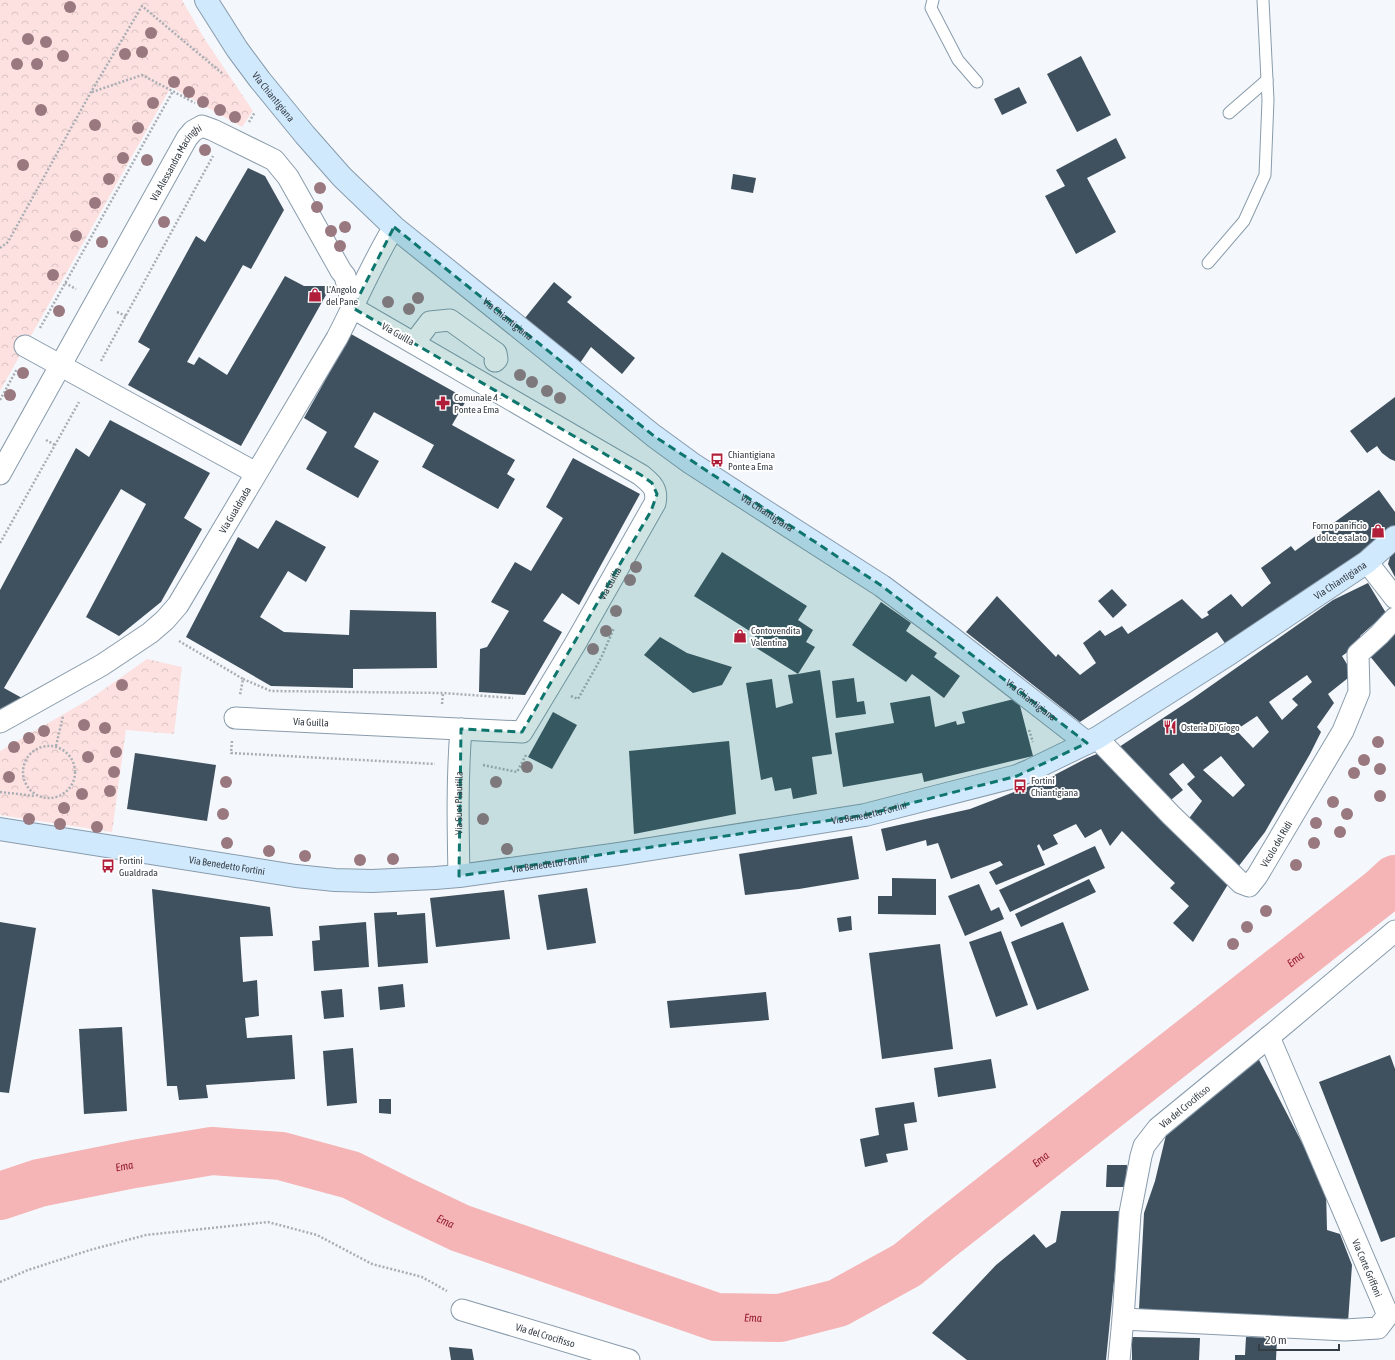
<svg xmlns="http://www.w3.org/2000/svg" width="1395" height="1360" font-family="'Asap Condensed',sans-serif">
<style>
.forest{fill:url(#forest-crowns)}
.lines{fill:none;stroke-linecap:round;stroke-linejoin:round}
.river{stroke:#f5b4b5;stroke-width:48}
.building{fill:#3f505e;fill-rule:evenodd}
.lane-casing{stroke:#899bab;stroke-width:13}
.street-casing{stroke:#899bab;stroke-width:23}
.secondary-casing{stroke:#899bab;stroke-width:24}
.path{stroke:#a9aeb4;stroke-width:2.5;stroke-dasharray:2 2;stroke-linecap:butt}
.lane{stroke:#fff;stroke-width:11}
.street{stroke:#fff;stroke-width:21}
.secondary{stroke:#d0e9fd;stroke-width:22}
.tree{fill:#99787f}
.marked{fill:#0f766e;fill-opacity:0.2;stroke:#0f766e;stroke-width:3;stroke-dasharray:8 5;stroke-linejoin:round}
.labels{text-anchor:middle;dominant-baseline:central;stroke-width:4;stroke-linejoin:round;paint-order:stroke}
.street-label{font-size:10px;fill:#353d44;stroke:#fff}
.poi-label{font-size:10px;fill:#353d44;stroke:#fff;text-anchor:start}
.water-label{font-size:11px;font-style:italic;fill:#93192f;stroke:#fff}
</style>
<defs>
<pattern id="forest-crowns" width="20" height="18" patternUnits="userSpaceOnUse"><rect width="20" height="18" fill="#fde1e1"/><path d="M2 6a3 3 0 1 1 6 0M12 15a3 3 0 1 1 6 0" fill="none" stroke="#d9c2c2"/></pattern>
</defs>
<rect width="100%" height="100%" fill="#f4f8fc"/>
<!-- forest -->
<g class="forest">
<polygon points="0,0 182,0 204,38 253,111 242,127 171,87 0,391"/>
<polygon points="147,659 182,667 174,734 126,730 112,832 0,815 0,751 93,697"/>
</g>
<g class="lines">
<!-- river -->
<path class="river" id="s1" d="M0 1196 39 1183 134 1164 212 1151 281 1156 351 1175 397 1198 460 1228 716 1317 780 1318 838 1303 907 1265 940 1238 1382 891 1395 879"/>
</g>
<!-- building -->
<g class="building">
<polygon points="1081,56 1111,115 1077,132 1047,74"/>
<polygon points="1019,87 1027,103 1002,115 994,99"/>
<polygon points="1116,138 1126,158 1087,178 1116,232 1076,254 1045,196 1065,186 1056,170"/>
<polygon points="248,168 265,176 284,210 251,269 243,265 187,362 194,365 199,357 227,375 285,276 304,286 331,286 241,446 128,385 150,349 138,342 196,236 205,242"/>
<polygon points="733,174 756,178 753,193 731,189"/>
<polygon points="554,282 572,297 567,302 635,358 622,374 591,347 580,363 525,318"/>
<polygon points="351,334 467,399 452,425 515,460 507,474 515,479 498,509 422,467 434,445 374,412 354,447 379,461 358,498 306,469 327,432 304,418"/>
<polygon points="1395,397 1395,461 1390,459 1382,453 1377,446 1367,453 1350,431"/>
<polygon points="110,420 210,473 184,518 202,529 161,602 119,636 86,617 146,504 121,489 4,688 22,698 0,709 0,590 76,448 89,457"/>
<polygon points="573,458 640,494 579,605 562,593 543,621 562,632 525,695 479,692 480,649 487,647 509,611 491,602 515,562 531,571 563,518 546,507"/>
<polygon points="1379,490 1395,512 1395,529 1229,649 1217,632 1080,722 966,632 997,596 1056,657 1058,654 1080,675 1096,663 1083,643 1100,630 1105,636 1122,626 1128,634 1182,599 1202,619 1209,615 1207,612 1231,594 1242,607 1271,583 1261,568 1291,546 1295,551"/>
<polygon points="276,520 326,547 306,582 288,571 260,617 284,632 349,635 350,610 436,612 437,668 353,669 353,688 271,686 186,637 238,537 258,549"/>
<polygon points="1395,546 1395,577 1388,564 1393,547"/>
<polygon points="722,552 807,606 798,620 813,630 806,642 815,647 798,674 820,670 832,754 812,757 817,794 793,799 791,788 775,791 772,777 761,780 746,683 772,679 776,708 793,703 788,675 798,674 750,644 756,635 694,596"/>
<path d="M1368 583 1386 613 1360 636 1363 641 1342 656 1353 674 1328 694 1334 703 1317 727 1321 732 1310 754 1265 832 1235 871 1187 821 1202 801 1187 784 1195 777 1183 763 1169 774 1183 790 1166 804 1113 751 1192 699 1333 600ZM1307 675 1312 682 1292 699 1298 705 1282 720 1269 702ZM1257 716 1269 732 1253 748 1236 730ZM1221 756 1245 785 1233 797 1203 770Z"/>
<polygon points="1112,589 1127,605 1113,618 1098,601"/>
<polygon points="881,602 911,623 906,631 937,653 934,657 960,676 944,698 912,674 906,682 852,645"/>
<polygon points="1395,634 1395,687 1369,655"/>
<polygon points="660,637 687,653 732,667 722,685 693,693 644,655"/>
<polygon points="854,678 857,702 864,701 866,714 836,718 832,681"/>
<polygon points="930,696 935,727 956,721 957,725 965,723 962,712 1018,698 1033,756 924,782 922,773 843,787 835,733 894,723 890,703"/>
<polygon points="553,712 577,725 552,769 528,757"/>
<polygon points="729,741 736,814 634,834 629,751"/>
<polygon points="1104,751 1230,881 1193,942 1173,923 1189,906 1170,888 1175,883 1156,865 1122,831 1110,846 1101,829 1085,838 1076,824 1053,835 1058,844 1043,851 1039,844 1037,846 1045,865 996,885 989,872 1003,865 1000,861 951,879 938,843 927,846 926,840 886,851 881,829 970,809 1043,781 1087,758"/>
<polygon points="135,753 216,765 207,821 127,809"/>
<polygon points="852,836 859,879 799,889 745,895 739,854"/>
<polygon points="1095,846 1105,868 1010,912 999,890"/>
<polygon points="892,878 936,879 936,915 878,914 878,896 892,896"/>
<polygon points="1089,879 1096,892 1021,927 1015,914"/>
<polygon points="979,884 991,911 999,907 1004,919 965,936 948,896"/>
<polygon points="587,888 596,943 547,950 538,895"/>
<polygon points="152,889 270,907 273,936 240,937 243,982 257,980 259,1016 245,1018 247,1038 292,1035 295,1079 206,1085 208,1098 179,1100 177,1086 167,1086"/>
<polygon points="504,890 510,939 436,947 430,898"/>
<polygon points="397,912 397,915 425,913 428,963 378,967 374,913"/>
<polygon points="851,916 852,930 839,932 837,918"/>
<polygon points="0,922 36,928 9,1093 0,1092"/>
<polygon points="366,922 369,967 314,971 312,941 320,940 319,926"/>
<polygon points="1063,922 1089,990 1037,1010 1011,942"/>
<polygon points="1001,931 1028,1005 996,1017 969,942"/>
<polygon points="940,944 953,1049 882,1059 869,953"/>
<polygon points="403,984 405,1007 380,1010 378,987"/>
<polygon points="342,989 344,1017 324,1019 321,991"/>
<polygon points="766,992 769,1020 670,1028 667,1001"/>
<polygon points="122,1027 127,1111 84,1114 79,1029"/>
<polygon points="353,1048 357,1103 327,1106 323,1051"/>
<polygon points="1390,1055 1395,1069 1395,1237 1381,1242 1319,1082"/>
<polygon points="1258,1058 1326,1189 1327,1230 1340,1234 1352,1265 1348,1322 1139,1309 1144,1213 1155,1181 1166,1135"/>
<polygon points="991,1059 996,1088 938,1097 934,1068"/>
<polygon points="379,1099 391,1099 391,1114 379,1113"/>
<polygon points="914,1102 917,1122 904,1124 908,1150 886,1154 888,1162 865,1167 860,1139 879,1135 875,1108"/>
<polygon points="1107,1165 1127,1165 1126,1187 1106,1187"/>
<polygon points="1061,1211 1121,1211 1106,1360 967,1360 932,1333 996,1265 1034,1234 1046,1248 1056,1242"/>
<polygon points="1132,1337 1200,1338 1199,1360 1132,1360"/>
<polygon points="1246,1337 1277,1338 1276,1360 1235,1360 1235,1355 1245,1355"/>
<polygon points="449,1347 472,1349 474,1360 451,1360"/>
</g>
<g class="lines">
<!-- lane casing -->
<g class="lane-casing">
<g id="lane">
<polyline points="933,0 931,8 958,60 977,82"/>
<polyline points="1229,113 1267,80"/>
<polyline points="1208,263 1244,221 1265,175 1268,100 1263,0"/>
</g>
</g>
<!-- street casing -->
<g class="street-casing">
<g id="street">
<polyline points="414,343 430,322 450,320 496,353 497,359 495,361"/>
<polyline points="25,346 256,473"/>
<path id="s2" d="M0 474 187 138 193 131 202 126 213 130 274 160 288 177 341 271 345 276 353 308"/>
<polyline points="1367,562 1395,598"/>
<path id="s3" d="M235 718 522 732 575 644 655 503C658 489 652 484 641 475L353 308"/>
<path id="s4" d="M0 722 102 665 150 633 165 620 178 605 337 338C356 302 372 263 394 227"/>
<path id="s5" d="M1097 738 1171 815 1241 883 1249 886 1257 876 1343 731 1359 692 1358 654 1379 635 1395 618"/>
<path id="s6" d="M459 876C458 827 457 778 461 729"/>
<path id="s7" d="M462 1310 629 1360"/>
<polyline points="1123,1319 1345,1330 1378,1328 1388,1315 1269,1037"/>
<path id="s8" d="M1119 1360 1123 1319 1130 1213 1141 1156 1144 1146 1158 1128 1269 1037 1395 931"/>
</g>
</g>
<!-- secondary casing -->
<g class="secondary-casing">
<g id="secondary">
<path id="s9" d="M206 0 237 49 260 80 305 135 342 177 394 227 654 436 691 463 762 509 882 586 944 632 1087 743"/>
<path id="s10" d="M0 829 296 876 335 880 372 881 435 878 459 876 619 854 865 815 1017 776 1031 770 1097 738 1229 654 1367 562 1395 537"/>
</g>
</g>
<!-- path -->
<g class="path">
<polyline points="92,92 142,75 195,103"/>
<polyline points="249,122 255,112"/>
<polyline points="0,248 8,242 91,92 142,6 223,74"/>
<polyline points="65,283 76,289"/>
<polyline points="117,312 126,316"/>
<polyline points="40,328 173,91"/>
<polyline points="101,361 213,156"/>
<polyline points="0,400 17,369"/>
<polyline points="46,440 55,445"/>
<polyline points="0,543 79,402"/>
<polyline points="179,641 243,679 240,695"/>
<polyline points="243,679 271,691 443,693 513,698"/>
<polyline points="571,696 578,699 601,658 614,628"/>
<polyline points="442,704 443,693"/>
<polyline points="1029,730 1033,742"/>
<polyline points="232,741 231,753 435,764"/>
<circle cx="49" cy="772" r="26"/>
<polyline points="56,746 63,716"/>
<polyline points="483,765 517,772 526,755"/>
<polyline points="0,792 35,796"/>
<polyline points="0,1282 28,1270 90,1250 146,1235 268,1222 317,1235 372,1264 422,1277 447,1291"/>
</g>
<!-- lane -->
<use href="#lane" class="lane"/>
<!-- street -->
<use href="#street" class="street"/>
<!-- secondary -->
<use href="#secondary" class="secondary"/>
</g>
<!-- trees -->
<g class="tree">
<circle cx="70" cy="7" r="6"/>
<circle cx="151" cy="33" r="6"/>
<circle cx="28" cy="39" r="6"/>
<circle cx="46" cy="42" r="6"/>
<circle cx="142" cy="52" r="6"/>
<circle cx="125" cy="54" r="6"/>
<circle cx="63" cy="56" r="6"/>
<circle cx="17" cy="64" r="6"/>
<circle cx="37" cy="64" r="6"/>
<circle cx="174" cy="82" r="6"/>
<circle cx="189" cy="92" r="6"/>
<circle cx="203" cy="102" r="6"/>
<circle cx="153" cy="103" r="6"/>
<circle cx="41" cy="110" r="6"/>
<circle cx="220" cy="110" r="6"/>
<circle cx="235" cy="117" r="6"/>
<circle cx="95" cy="125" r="6"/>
<circle cx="138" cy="128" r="6"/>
<circle cx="205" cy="150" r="6"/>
<circle cx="123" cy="158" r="6"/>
<circle cx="147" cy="160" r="6"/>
<circle cx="23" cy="165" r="6"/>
<circle cx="109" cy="179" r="6"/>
<circle cx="320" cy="188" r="6"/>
<circle cx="95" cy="203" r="6"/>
<circle cx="317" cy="207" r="6"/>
<circle cx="164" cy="222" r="6"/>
<circle cx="345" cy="227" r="6"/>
<circle cx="331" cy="231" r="6"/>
<circle cx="76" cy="236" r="6"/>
<circle cx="102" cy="242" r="6"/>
<circle cx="340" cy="246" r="6"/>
<circle cx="53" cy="275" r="6"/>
<circle cx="418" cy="298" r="6"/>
<circle cx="388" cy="302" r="6"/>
<circle cx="409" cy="309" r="6"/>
<circle cx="59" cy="311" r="6"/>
<circle cx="23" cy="373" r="6"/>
<circle cx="520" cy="375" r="6"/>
<circle cx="532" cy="382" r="6"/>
<circle cx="547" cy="391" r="6"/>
<circle cx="10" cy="395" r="6"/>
<circle cx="560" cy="398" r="6"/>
<circle cx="636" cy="567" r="6"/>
<circle cx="630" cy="580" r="6"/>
<circle cx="616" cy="611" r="6"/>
<circle cx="606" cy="631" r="6"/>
<circle cx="593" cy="649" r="6"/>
<circle cx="122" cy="685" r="6"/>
<circle cx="84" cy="725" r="6"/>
<circle cx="105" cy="728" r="6"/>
<circle cx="44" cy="731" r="6"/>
<circle cx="29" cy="738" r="6"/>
<circle cx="1378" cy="742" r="6"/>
<circle cx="14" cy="747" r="6"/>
<circle cx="116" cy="752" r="6"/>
<circle cx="88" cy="757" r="6"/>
<circle cx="1364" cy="760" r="6"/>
<circle cx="527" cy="767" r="6"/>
<circle cx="1380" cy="769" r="6"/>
<circle cx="114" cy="772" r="6"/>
<circle cx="1354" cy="773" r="6"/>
<circle cx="9" cy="777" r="6"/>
<circle cx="226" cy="782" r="6"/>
<circle cx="496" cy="782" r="6"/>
<circle cx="110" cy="791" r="6"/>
<circle cx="82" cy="794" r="6"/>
<circle cx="1380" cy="796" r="6"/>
<circle cx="1333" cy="802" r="6"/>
<circle cx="64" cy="808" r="6"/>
<circle cx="223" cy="814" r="6"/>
<circle cx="1347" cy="814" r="6"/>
<circle cx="29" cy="819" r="6"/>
<circle cx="483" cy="819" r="6"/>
<circle cx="1316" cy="823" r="6"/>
<circle cx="60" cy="824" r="6"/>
<circle cx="97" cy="827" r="6"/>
<circle cx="1340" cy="832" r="6"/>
<circle cx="227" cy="843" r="6"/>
<circle cx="1314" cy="843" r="6"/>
<circle cx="507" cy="849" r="6"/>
<circle cx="269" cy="851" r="6"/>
<circle cx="305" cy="856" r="6"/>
<circle cx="393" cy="859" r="6"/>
<circle cx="360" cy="860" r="6"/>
<circle cx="1296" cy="865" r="6"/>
<circle cx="1266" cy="911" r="6"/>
<circle cx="1247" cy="927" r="6"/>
<circle cx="1233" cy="944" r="6"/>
</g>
<!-- marked area -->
<path class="marked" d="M394 227 654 436 882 586 1087 743 1017 776 865 815 459 876 461 729 522 732 651 511 657 494 652 483 641 475 353 308Z"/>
<!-- icons -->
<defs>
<g id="shop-bare" transform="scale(1.08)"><path d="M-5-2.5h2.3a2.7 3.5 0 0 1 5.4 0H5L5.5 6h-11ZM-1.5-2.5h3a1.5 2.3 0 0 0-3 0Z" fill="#b11e3a" stroke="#fff" stroke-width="2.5" paint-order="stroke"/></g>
<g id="pharmacy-bare" transform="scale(1.08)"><path d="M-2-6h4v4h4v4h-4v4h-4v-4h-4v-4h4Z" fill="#b11e3a" stroke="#fff" stroke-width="2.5" paint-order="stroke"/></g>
<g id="bus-bare" transform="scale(1.08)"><path d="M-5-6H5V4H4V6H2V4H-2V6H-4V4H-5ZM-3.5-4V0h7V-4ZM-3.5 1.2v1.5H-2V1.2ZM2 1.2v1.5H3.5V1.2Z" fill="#b11e3a" stroke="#fff" stroke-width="2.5" paint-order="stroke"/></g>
<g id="restaurant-bare" transform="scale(1.08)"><path d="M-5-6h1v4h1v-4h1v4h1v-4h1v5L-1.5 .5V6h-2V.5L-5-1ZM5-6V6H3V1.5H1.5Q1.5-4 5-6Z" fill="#b11e3a" stroke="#fff" stroke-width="2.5" paint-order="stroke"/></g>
</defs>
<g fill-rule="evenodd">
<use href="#shop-bare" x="315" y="295"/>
<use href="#pharmacy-bare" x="443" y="403"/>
<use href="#bus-bare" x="717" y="460"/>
<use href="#shop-bare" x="1378" y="531"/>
<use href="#shop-bare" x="740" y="636"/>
<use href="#restaurant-bare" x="1170" y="727"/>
<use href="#bus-bare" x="1020" y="786"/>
<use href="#bus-bare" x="108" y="866"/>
</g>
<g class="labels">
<!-- street labels -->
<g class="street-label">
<text stroke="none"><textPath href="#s9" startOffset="118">Via Chiantigiana</textPath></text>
<text stroke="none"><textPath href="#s2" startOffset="358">Via Alessandra Macinghi</textPath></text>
<text stroke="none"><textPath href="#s9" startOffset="442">Via Chiantigiana</textPath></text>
<text transform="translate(398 334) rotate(30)">Via Guilla</text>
<text stroke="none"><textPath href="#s4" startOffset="325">Via Gualdrada</textPath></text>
<text stroke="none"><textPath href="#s9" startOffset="766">Via Chiantigiana</textPath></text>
<text stroke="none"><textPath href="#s10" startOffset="1409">Via Chiantigiana</textPath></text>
<text stroke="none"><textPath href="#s3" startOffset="460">Via Guilla</textPath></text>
<text stroke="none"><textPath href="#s9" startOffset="1090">Via Chiantigiana</textPath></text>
<text stroke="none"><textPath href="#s3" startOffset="76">Via Guilla</textPath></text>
<text stroke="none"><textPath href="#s6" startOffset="73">Via Suor Plautilla</textPath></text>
<text stroke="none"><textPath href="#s10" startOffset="878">Via Benedetto Fortini</textPath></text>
<text stroke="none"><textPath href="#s5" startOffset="263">Vicolo del Ridi</textPath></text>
<text stroke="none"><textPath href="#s10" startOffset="554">Via Benedetto Fortini</textPath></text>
<text stroke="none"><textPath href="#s10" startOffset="230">Via Benedetto Fortini</textPath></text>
<text stroke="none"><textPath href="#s8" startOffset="273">Via del Crocifisso</textPath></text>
<text transform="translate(1367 1268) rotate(67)">Via Corte Griffoni</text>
<text stroke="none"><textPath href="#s7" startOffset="87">Via del Crocifisso</textPath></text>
</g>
<!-- poi labels -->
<g class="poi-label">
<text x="326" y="289">L'Angolo<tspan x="326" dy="12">del Pane</tspan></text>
<text x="454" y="397">Comunale 4 -<tspan x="454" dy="12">Ponte a Ema</tspan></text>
<text x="728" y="454">Chiantigiana<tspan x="728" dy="12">Ponte a Ema</tspan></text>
<text x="1367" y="525" text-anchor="end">Forno panificio<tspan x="1367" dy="12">dolce e salato</tspan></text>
<text x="751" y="630">Contovendita<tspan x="751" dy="12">Valentina</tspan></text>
<text x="1181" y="727">Osteria Di'Giogo</text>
<text x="1031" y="780">Fortini<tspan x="1031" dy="12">Chiantigiana</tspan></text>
<text x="119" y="860">Fortini<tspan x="119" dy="12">Gualdrada</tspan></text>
</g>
<!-- water labels -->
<g class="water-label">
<text stroke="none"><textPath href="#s1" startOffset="1448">Ema</textPath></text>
<text stroke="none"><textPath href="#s1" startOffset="1124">Ema</textPath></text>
<text stroke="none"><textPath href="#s1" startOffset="128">Ema</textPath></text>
<text stroke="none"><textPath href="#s1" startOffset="464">Ema</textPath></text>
<text stroke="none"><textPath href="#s1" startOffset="788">Ema</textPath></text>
</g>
</g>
<!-- scale -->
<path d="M1259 1344v6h80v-6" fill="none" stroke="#353d44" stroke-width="2"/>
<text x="1265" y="1344" font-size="12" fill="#353d44" stroke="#ffffff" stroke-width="3" paint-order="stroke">20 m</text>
</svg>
